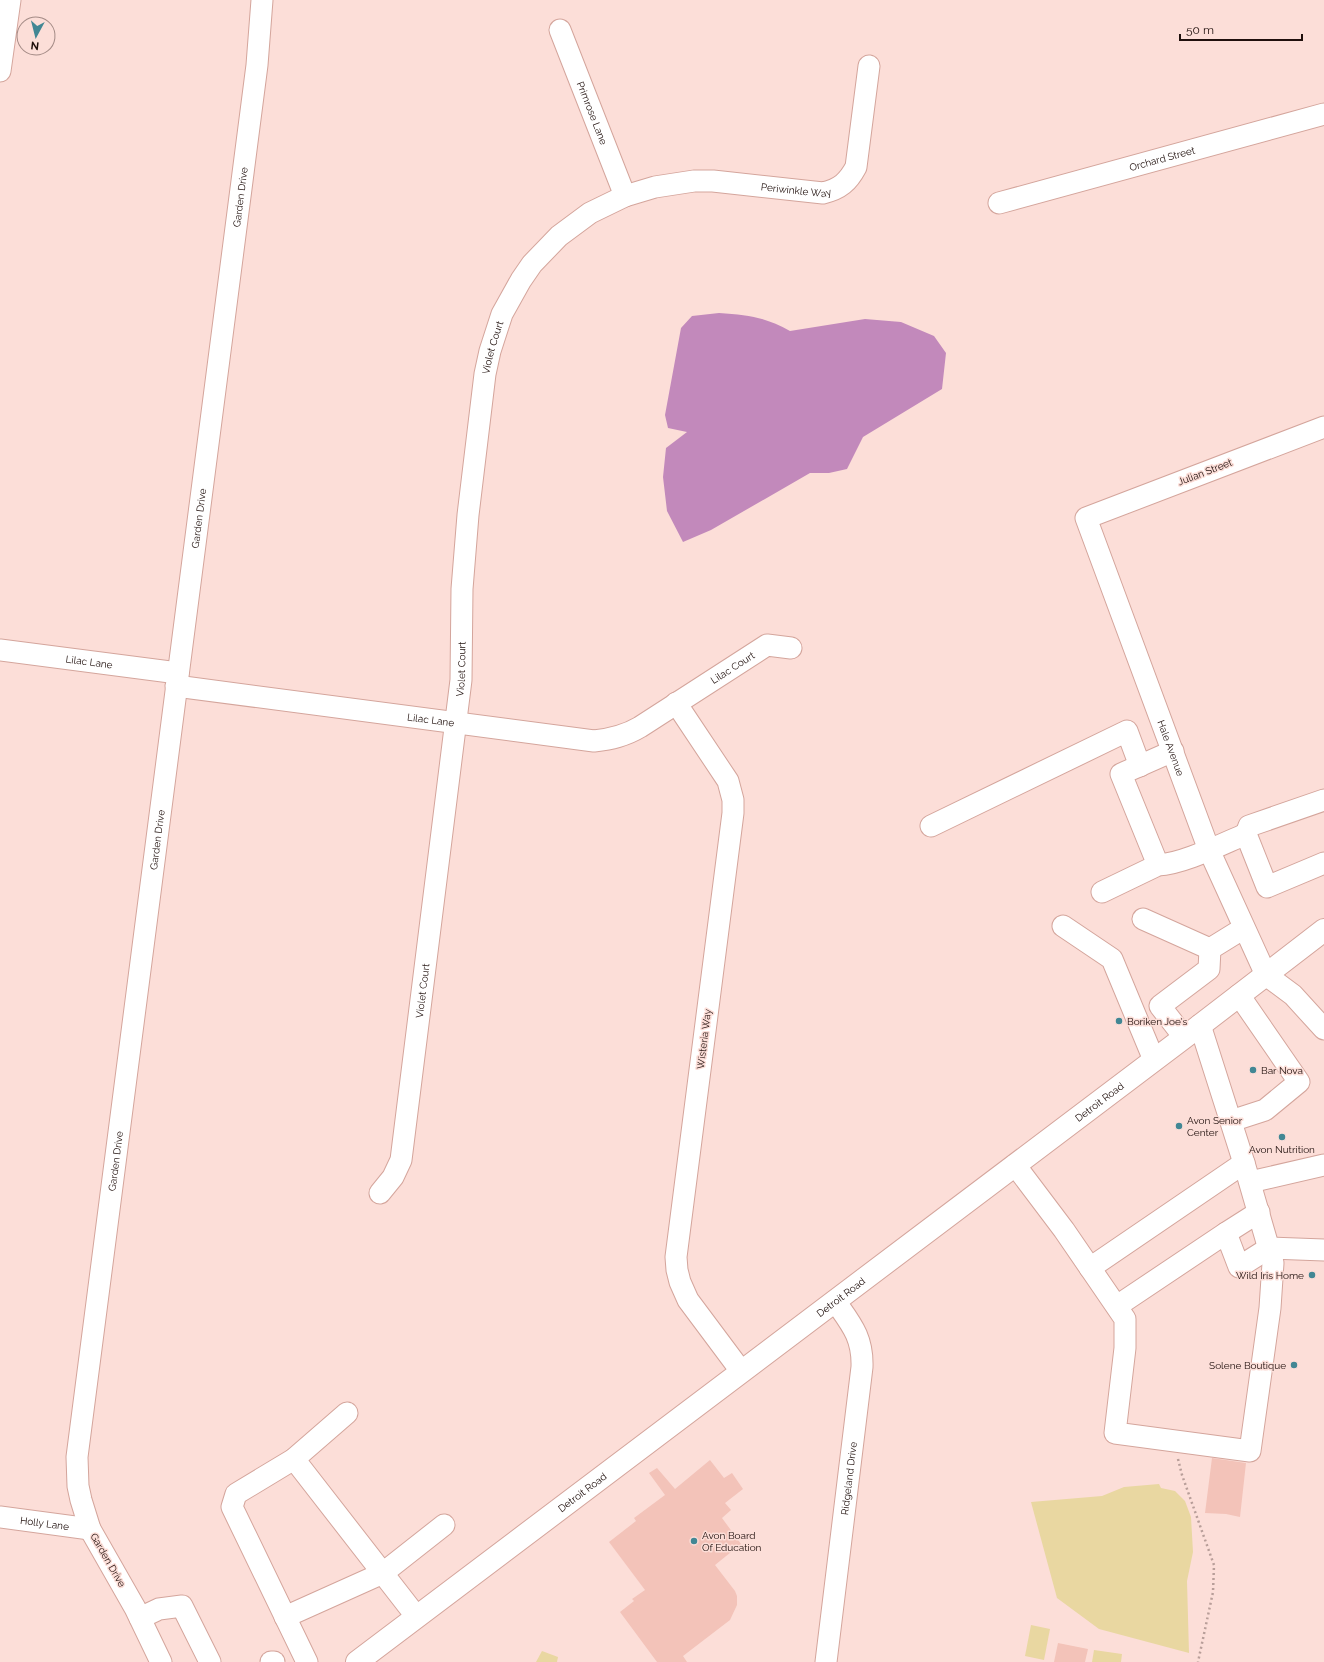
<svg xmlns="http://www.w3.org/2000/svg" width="1324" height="1662" font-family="Raleway,sans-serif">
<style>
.green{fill:#e9d7a1}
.water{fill:#c289bb}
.building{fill:#f3c3b9}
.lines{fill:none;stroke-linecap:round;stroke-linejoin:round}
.minor-casing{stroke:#d4a59c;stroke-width:23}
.major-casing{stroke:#d4a59c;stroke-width:24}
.path{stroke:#b89e99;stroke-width:2.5;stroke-dasharray:2 3;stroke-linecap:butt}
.minor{stroke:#fff;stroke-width:21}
.major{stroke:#fff;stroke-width:22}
.poi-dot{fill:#428794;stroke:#fcded8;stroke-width:1.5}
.labels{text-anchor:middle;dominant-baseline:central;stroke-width:3;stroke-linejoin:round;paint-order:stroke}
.street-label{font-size:10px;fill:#1f0f0c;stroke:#fcded8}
.poi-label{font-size:10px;fill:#1f0f0c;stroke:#fcded8;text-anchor:start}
</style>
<rect width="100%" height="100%" fill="#fcded8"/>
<!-- green -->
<g class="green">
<polygon points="1159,1484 1161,1488 1175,1491 1185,1501 1191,1517 1193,1552 1187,1581 1189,1653 1099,1629 1057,1598 1031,1502 1102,1496 1124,1487"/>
<polygon points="1031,1625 1050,1629 1044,1660 1025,1656"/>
<polygon points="1094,1650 1122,1654 1121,1662 1092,1662"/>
<polygon points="542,1651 558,1657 557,1662 536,1662"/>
</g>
<!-- water -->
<path class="water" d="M719 313C748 315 765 317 790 331L865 319 901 322 934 336 946 353 942 389 863 437 847 469 829 473H810L711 530 683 542 667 511 663 477 666 448 687 432 668 428 665 415 681 328 692 316Z"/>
<!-- building -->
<g class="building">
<polygon points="1212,1458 1246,1463 1240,1517 1226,1514 1205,1513"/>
<polygon points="710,1460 724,1478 732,1473 743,1489 725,1503 731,1510 722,1518 741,1544 715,1565 735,1591 737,1596 737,1605 730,1620 683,1656 687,1662 657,1662 620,1612 634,1601 632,1599 645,1590 609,1542 636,1521 634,1518 665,1495 649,1473 657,1468 675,1489"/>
<polygon points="1058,1643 1088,1649 1085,1662 1054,1662"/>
</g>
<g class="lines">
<!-- minor casing -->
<g class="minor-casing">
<g id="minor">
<path id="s1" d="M560 30 625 196"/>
<polyline points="0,71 10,0"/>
<path id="s2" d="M999 203 1324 114"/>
<path id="s3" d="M1324 427 1086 518 1209 850 1266 975 1293 995 1324 1029"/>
<path id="s4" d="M0 650 178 673"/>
<path id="s5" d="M176 686 594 741C611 739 625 736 640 727L767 645 791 648"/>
<polyline points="676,703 728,781 733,800 733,813 676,1257 677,1270 680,1282 688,1300 741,1371"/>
<polyline points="931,826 1127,731 1140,766"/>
<polyline points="1246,834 1249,826 1324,800"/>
<polyline points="1158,865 1121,774 1173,751"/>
<path d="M1102 892 1158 865C1183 864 1222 844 1246 834L1267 887 1324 863"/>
<polyline points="1143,919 1210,949"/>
<polyline points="1063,926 1112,959 1154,1060"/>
<polyline points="1184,1037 1160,1006 1209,969 1210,949 1244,928"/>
<polyline points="1231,1121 1265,1110 1299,1082 1239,995"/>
<polyline points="1015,1165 1064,1230 1125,1319 1125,1348 1115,1433 1250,1451 1270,1308 1273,1263 1244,1163 1200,1025"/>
<polyline points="1250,1182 1324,1165"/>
<path id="s6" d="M380 1193 393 1177 401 1160 461 680 462 589 468 515 485 374 490 351 502 314 521 280 532 264 559 236 590 213 625 196 655 187 694 181H713L823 193C840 189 848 182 856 167L869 66"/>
<polyline points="1226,1233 1259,1212"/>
<polyline points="1090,1268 1244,1163"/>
<polyline points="1117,1306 1226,1233 1239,1267 1269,1248 1324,1250"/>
<polyline points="294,1459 416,1616"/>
<path id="s7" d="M0 1517 90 1529"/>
<polyline points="285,1617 383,1573 444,1525"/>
<polyline points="140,1618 159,1609 182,1606 210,1662"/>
<path id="s8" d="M161 1662 135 1608 90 1529 81 1500 78 1486 77 1457 257 65 262 0"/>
<polyline points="271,1662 274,1662"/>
<polyline points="307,1662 232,1507 236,1494 294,1459 347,1413"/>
<path id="s9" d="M826 1662 862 1367C863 1337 851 1324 835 1301"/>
</g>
</g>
<!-- major casing -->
<g class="major-casing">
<g id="major">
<path id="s10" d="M357 1662 1198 1027 1324 930"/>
</g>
</g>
<!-- path -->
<polyline class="path" points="1178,1459 1182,1475 1214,1565 1213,1592 1198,1662"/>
<!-- minor -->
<use href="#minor" class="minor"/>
<!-- major -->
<use href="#major" class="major"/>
</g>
<!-- markers -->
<g class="poi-dot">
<circle cx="1119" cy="1021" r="4"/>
<circle cx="1253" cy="1070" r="4"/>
<circle cx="1179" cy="1126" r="4"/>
<circle cx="1282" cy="1137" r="4"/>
<circle cx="1312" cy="1275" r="4"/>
<circle cx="1294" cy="1365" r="4"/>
<circle cx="694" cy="1541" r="4"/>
</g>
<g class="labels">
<!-- street labels -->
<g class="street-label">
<text stroke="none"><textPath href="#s1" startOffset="89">Primrose Lane</textPath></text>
<text stroke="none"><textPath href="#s2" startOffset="169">Orchard Street</textPath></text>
<text stroke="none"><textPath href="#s6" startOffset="1241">Periwinkle Way</textPath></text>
<text stroke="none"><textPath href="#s8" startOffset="1495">Garden Drive</textPath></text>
<text stroke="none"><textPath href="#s6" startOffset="858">Violet Court</textPath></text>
<text transform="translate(1205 472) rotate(-21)">Julian Street</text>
<text stroke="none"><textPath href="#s8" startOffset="1171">Garden Drive</textPath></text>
<text stroke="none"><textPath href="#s4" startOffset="90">Lilac Lane</textPath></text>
<text stroke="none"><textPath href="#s5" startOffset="580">Lilac Court</textPath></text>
<text stroke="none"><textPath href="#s6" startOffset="534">Violet Court</textPath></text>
<text stroke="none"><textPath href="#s5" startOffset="257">Lilac Lane</textPath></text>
<text stroke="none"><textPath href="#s3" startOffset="500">Hale Avenue</textPath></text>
<text stroke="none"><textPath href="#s8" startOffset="847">Garden Drive</textPath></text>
<text stroke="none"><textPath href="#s6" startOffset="210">Violet Court</textPath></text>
<text transform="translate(704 1039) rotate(-83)">Wisteria Way</text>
<text stroke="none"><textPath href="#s10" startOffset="930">Detroit Road</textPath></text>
<text stroke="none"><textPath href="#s8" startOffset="523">Garden Drive</textPath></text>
<text stroke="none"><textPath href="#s10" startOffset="606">Detroit Road</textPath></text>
<text stroke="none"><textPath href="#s9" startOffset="185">Ridgeland Drive</textPath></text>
<text stroke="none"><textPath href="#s10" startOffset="282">Detroit Road</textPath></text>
<text stroke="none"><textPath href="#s7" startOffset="45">Holly Lane</textPath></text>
<text transform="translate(108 1560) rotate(60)">Garden Drive</text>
</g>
<!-- poi labels -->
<g class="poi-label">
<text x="1127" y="1021">Boriken Joe's</text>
<text x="1261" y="1070">Bar Nova</text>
<text x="1187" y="1120">Avon Senior<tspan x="1187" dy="12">Center</tspan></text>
<text x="1282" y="1149" text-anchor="middle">Avon Nutrition</text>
<text x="1304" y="1275" text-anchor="end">Wild Iris Home</text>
<text x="1286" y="1365" text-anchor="end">Solene Boutique</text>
<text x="702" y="1535">Avon Board<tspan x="702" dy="12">Of Education</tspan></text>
</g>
</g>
<!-- north arrow -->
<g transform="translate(36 36) rotate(187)"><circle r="19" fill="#fcded8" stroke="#a48b86"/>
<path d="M0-3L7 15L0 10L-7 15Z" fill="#428794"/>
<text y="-6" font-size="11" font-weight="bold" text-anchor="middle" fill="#1f0f0c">N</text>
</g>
<!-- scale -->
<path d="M1180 34v6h122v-6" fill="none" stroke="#1f0f0c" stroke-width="2"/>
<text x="1186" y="34" font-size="12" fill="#1f0f0c" stroke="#fcded8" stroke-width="3" paint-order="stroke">50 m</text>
</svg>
